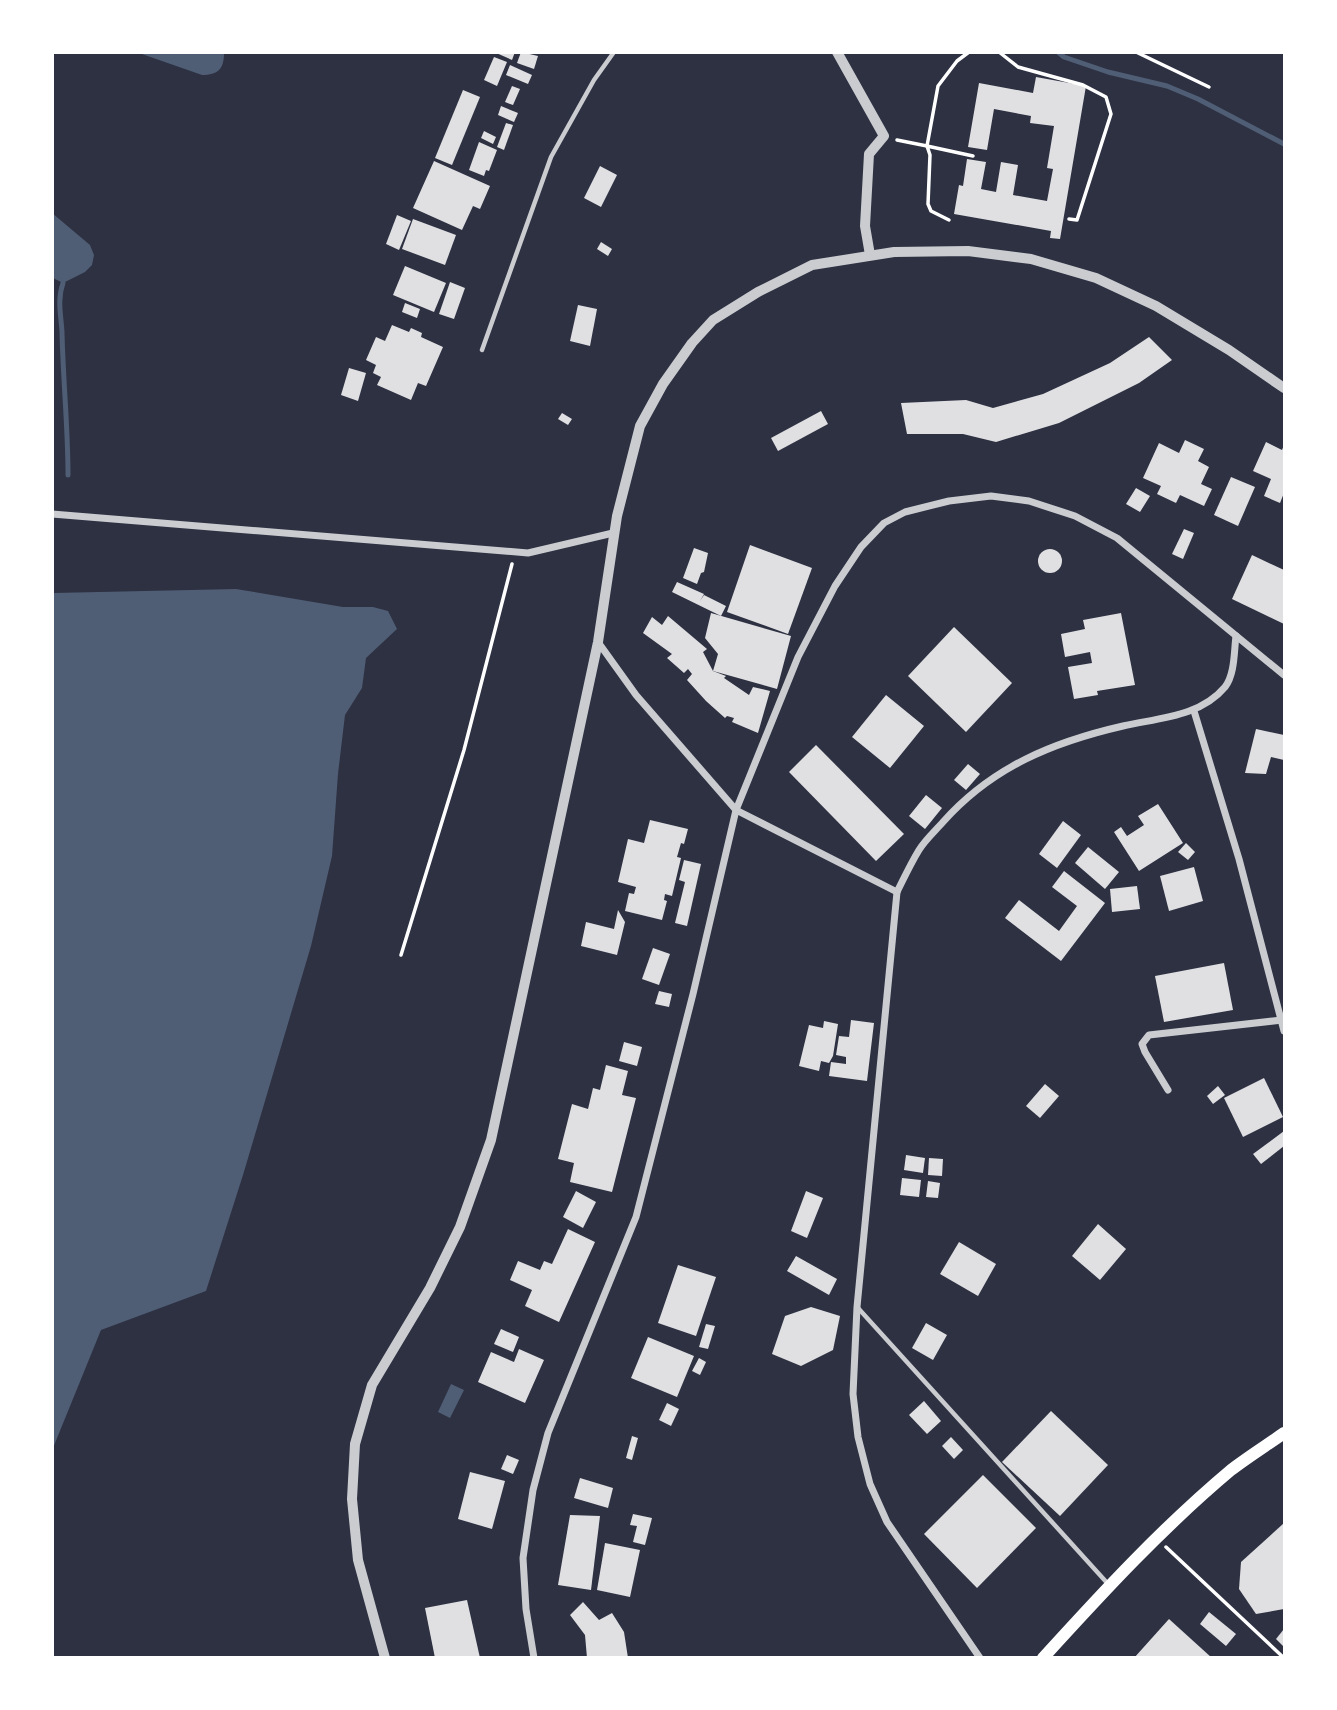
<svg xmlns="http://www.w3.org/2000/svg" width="1337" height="1710" font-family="Barlow,sans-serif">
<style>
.water{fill:#4f5d75}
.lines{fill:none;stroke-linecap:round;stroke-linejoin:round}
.stream{stroke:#4f5d75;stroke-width:5}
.building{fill:#e0e0e3}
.path{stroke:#fff;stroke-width:3.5}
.service{stroke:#caccd0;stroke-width:4.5}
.minor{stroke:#caccd0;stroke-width:7}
.tertiary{stroke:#caccd0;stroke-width:10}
.secondary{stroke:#fff;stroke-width:12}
</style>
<rect width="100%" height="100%" fill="#2d3142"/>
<!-- water -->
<g class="water">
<path d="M139 53H224C224 69 218 75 202 75Z"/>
<polygon points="52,213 90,245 94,255 92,265 85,272 63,283 53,278"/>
<polygon points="236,589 343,607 373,607 388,611 397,629 366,658 362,688 345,715 338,774 332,856 311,946 243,1175 206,1291 101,1330 53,1448 53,593"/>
<polygon points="451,1384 464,1390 450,1418 438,1412"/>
</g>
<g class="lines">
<!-- stream -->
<g class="stream">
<polyline points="1058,52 1064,57 1108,72 1167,86 1198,99 1284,144"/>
<path d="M63 283C57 300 61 315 62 332 63 380 68 427 68 475"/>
</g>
</g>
<!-- building -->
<g class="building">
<polygon points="494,52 515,52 512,60"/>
<polygon points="521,52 538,56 534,69 517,63"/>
<polygon points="494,57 507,62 497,86 484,80"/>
<polygon points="510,65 532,75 528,84 506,75"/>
<polygon points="1036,77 1086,86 1060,239 1050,238 1051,231 954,214 959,185 963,186 967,159 986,162 981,189 996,192 1001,162 1018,165 1013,195 1047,201 1053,169 1047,168 1054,126 1030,123 1031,116 994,109 987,150 968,147 979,83 1033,93"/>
<polygon points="512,86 520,89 513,105 505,102"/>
<polygon points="463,90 480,97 452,165 435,158"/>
<polygon points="501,106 518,113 514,122 498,115"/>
<polygon points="506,123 513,125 504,150 497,147"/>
<polygon points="484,131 496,137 493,144 481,138"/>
<polygon points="479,142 497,150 489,171 486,170 484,176 469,170"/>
<polygon points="434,161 490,186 480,209 473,206 462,230 413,208"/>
<polygon points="600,166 617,175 601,207 584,198"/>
<polygon points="397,215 411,221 399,250 386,244"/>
<polygon points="413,219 456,235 445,265 402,249"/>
<polygon points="601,242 612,249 608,256 597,249"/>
<polygon points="405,266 446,283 434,312 393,295"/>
<polygon points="450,282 465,288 454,319 439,314"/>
<polygon points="405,303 420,309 417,318 402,312"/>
<polygon points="578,305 597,309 590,346 570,341"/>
<polygon points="392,325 409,332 411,328 422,333 421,337 443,347 426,386 418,383 411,400 377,385 381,377 373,373 376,365 366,360 376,337 385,341"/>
<polygon points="1149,337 1172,360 1139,383 1059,423 996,442 963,434 907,434 901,403 966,400 993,408 1043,394 1110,363"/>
<polygon points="349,368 366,373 358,401 341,395"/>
<polygon points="821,411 828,424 778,451 771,438"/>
<polygon points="562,413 572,419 568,425 558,419"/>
<polygon points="1185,440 1204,449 1198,461 1209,467 1201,484 1212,489 1204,506 1180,495 1176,503 1157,494 1161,486 1143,478 1159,443 1179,453"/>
<polygon points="1266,442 1282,450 1284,445 1284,493 1280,503 1264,496 1271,479 1253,471"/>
<polygon points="1231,477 1255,487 1238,526 1214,515"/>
<polygon points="1136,488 1150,496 1140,512 1126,504"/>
<polygon points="1184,529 1194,533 1183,559 1172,554"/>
<polygon points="750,545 812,568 788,634 727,612"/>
<polygon points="694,548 708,553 704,572 701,573 697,584 683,578"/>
<circle cx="1050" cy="561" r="12"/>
<polygon points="1252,555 1284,570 1284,624 1232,599"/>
<polygon points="677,582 704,594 700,601 704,595 726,606 721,616 672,592"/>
<polygon points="711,613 791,636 777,689 713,671 718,654 705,638"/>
<polygon points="1121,613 1135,685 1097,691 1098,695 1074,699 1068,667 1092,663 1090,652 1065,657 1061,634 1085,629 1083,620"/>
<polygon points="668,616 707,649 703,652 713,671 726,676 724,678 749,695 753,687 770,691 758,733 732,722 734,718 727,716 725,718 706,701 687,680 692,674 688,669 684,673 667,658 672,654 643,633 652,617 662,625"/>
<polygon points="954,627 1012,683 966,732 908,676"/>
<polygon points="886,695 924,726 890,768 852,737"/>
<polygon points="1256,729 1284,735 1284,760 1271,757 1266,774 1245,773"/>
<polygon points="816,745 904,834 876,861 789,772"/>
<polygon points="968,764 980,774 966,790 954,780"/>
<polygon points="926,795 942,808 925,829 909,816"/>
<polygon points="1158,804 1183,843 1139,871 1114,832 1121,827 1127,836 1144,825 1138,816"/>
<polygon points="650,820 688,829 684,844 681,843 677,857 681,858 672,896 665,894 664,900 667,901 662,920 625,911 629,893 634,894 636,887 618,882 628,839 644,843"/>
<polygon points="1063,821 1081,835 1057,868 1039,854"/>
<polygon points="1186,843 1195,852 1188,860 1178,852"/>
<polygon points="1088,847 1119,872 1105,889 1075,863"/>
<polygon points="684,860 701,864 687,926 675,923 685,882 679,880"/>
<polygon points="1194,867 1203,901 1169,911 1160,876"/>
<polygon points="1064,871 1105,903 1061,961 1005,918 1019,900 1059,931 1077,906 1052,887"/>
<polygon points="1137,886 1140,909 1112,912 1110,889"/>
<polygon points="618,910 625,922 617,955 581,946 586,922 614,929"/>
<polygon points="653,948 670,954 659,985 642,979"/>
<polygon points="1224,963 1233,1010 1164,1022 1155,976"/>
<polygon points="659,991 672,994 669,1007 655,1004"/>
<polygon points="851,1020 874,1023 867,1081 829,1076 831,1062 846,1064 846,1057 836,1055 839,1036 849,1037"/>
<polygon points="824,1021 838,1024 833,1056 829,1063 821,1061 819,1071 799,1066 809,1025 823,1028"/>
<polygon points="624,1042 642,1047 637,1066 619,1061"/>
<polygon points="606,1065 628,1071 622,1095 636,1098 612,1192 570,1182 574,1163 558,1159 572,1104 588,1109 593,1088 600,1090"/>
<polygon points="1264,1078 1283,1117 1243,1137 1224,1098"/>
<polygon points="1045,1084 1059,1096 1040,1118 1026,1106"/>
<polygon points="1218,1086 1225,1095 1213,1104 1207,1096"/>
<polygon points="1284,1131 1284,1146 1261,1164 1253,1154"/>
<polygon points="906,1155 925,1158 923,1173 904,1170"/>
<polygon points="929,1158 943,1159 942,1176 928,1175"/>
<polygon points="902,1178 921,1180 919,1197 900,1195"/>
<polygon points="928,1181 940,1183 938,1198 926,1197"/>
<polygon points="576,1191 596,1202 583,1228 563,1217"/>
<polygon points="806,1191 823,1198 807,1238 791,1231"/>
<polygon points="1098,1224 1126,1249 1100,1280 1072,1256"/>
<polygon points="568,1229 595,1242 559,1322 525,1306 532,1290 510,1280 518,1261 540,1270 544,1261 552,1264"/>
<polygon points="959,1242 996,1264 978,1296 940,1274"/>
<polygon points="796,1256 837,1279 829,1295 787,1271"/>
<polygon points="678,1265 716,1277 696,1336 658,1323"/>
<polygon points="811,1307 840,1316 833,1350 801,1366 772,1354 785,1316"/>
<polygon points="926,1323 947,1335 933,1360 912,1348"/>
<polygon points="706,1324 715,1326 708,1349 699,1347"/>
<polygon points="501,1329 519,1337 513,1352 494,1344"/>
<polygon points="648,1337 694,1356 677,1397 631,1378"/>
<polygon points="519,1349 544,1360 525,1403 478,1382 491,1352 514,1362"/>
<polygon points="699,1358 706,1362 700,1375 692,1371"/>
<polygon points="924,1401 941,1421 927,1434 909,1415"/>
<polygon points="667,1403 679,1409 671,1426 659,1420"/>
<polygon points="1051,1411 1108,1465 1060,1516 1002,1462"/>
<polygon points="632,1436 638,1438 632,1460 626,1458"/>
<polygon points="951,1437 963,1450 954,1459 942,1446"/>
<polygon points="507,1455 519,1460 513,1474 501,1469"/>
<polygon points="470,1472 505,1481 492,1529 458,1519"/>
<polygon points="983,1475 1036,1528 977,1588 924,1534"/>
<polygon points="580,1478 613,1488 608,1508 574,1498"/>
<polygon points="633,1514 652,1518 645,1545 633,1542 637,1526 630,1525"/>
<polygon points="570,1515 600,1516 591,1590 558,1585"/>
<polygon points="1284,1523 1284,1609 1256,1614 1239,1589 1241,1562"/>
<polygon points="605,1543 640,1550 630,1597 597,1590"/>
<polygon points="467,1600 480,1658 435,1658 425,1608"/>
<polygon points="583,1602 599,1620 612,1613 624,1632 628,1658 587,1658 585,1635 570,1615"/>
<polygon points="1209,1612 1236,1634 1226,1646 1200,1624"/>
<polygon points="1169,1619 1212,1658 1134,1658"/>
<polygon points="1284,1629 1284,1647 1276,1639"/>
</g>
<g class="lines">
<!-- path -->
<g class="path">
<polyline points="999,52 1018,67 1083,85 1106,97 1111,114 1077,220 1069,219"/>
<polyline points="1136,52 1209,87"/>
<polyline points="897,140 927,146 938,86 957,61 969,52"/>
<polyline points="949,220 931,211 928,204 930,155 927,146 973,156"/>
<polyline points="401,955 464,750 512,564"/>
<polyline points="1166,1547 1284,1658"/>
</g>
<!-- service -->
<g class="service">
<polyline points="482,350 551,157 594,80 614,52"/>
<polyline points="858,1308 1109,1585"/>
</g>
<!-- minor -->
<g class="minor">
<polyline points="52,514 528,553 613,533"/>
<polyline points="598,642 636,695 736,810 897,892"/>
<polyline points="1194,711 1239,859 1284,1031"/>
<polyline points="1168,1090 1145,1052 1142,1044 1149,1035 1282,1020"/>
<polyline points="534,1658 526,1609 523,1558 533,1490 548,1433 636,1217 693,994 736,810 798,657 835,586 861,547 884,523 905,512 949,501 991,496 1029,501 1075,516 1117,538 1284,675"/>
<path d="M980 1658 887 1522 870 1484 858 1437 853 1394 857 1307 897 892C904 878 911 863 919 850 925 840 935 831 943 822 992 767 1053 742 1123 726 1158 718 1200 717 1225 687 1235 674 1234 651 1236 636"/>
</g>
<!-- tertiary -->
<g class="tertiary">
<polyline points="837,52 884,136 869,154 865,226 870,255"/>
<polyline points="385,1658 358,1560 352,1499 355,1444 372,1385 430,1288 460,1227 491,1140 598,642 617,516 640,426 663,384 692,343 713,320 758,292 812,265 894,252 968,251 1031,259 1096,278 1156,306 1229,350 1284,388"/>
</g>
<!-- secondary -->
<path class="secondary" d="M1043 1658C1103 1592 1163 1527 1231 1470 1248 1457 1267 1445 1284 1433"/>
</g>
<!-- border -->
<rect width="1337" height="1710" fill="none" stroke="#ffffff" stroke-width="108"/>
</svg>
